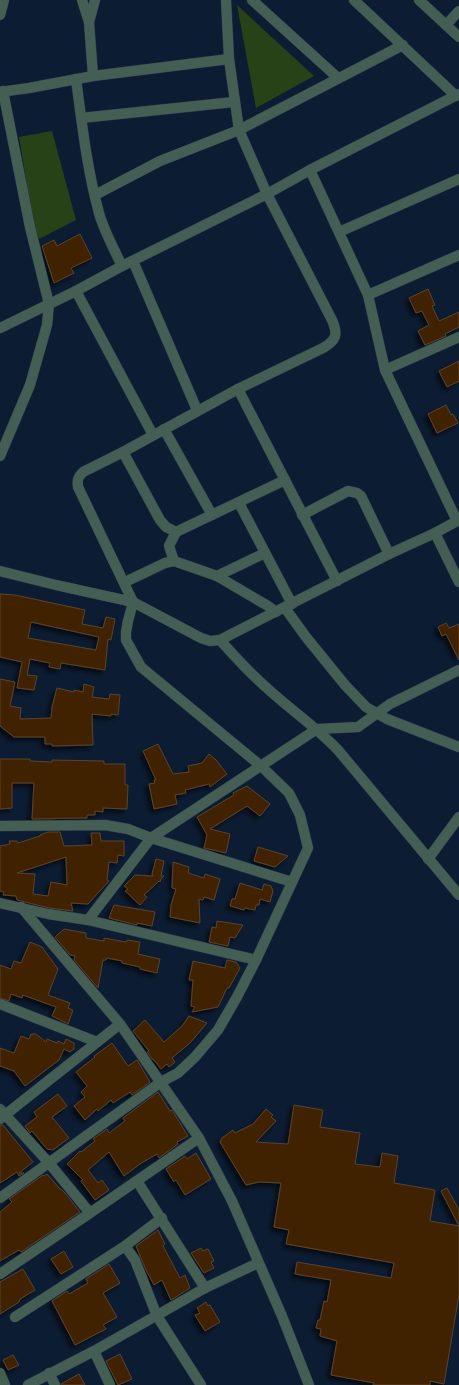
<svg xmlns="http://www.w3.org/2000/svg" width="459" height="1385" font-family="'PT Sans',sans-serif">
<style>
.green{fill:#274216}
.building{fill:#412403;stroke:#5a432d;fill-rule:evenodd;filter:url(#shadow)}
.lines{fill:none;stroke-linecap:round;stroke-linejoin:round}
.minor-casing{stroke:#28384c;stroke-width:11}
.tertiary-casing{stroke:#28384c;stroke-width:11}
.minor{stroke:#455e54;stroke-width:10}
.tertiary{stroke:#455e54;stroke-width:10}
</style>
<defs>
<filter id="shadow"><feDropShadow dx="-3.5" dy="3.5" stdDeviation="2" flood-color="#0009"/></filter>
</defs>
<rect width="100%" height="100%" fill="#0c1c32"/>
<!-- green -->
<g class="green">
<polygon points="237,5 314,76 256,108"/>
<polygon points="52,131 76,220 39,239 34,228 19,137"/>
</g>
<!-- building -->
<g class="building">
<polygon points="80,234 92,258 71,268 74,273 54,283 42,246 54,240 57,246"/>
<polygon points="428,289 435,305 432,306 439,321 459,312 459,327 445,334 446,336 425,345 418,331 429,325 422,311 416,313 409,298"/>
<polygon points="459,361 459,381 447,387 439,371"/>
<polygon points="446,405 451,415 453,414 458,423 437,433 428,414"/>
<path d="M0 594 15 595 85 610 82 624 103 628 106 617 115 619 111 640 108 639 105 670 61 663 60 669 49 667 50 663 30 659 27 675 37 676 34 690 17 688 22 662 0 657ZM31 622 99 637 96 650 28 638Z"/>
<polygon points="446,623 449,628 459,624 459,660 446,634 442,636 438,627"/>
<polygon points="0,679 15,682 10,706 21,708 20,719 51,718 52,707 57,688 74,692 74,690 83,692 84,684 94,687 92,697 109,699 110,694 120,695 118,715 111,714 111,716 92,714 93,745 52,746 52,744 45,744 45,737 14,737 0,726"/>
<polygon points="158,744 173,774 189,772 188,766 202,763 209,754 216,760 227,774 210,787 209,784 185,790 186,793 175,795 177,804 154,809 149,784 155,783 154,780 156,780 143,751"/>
<polygon points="0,759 30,759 30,761 52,762 52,760 104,761 104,764 125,764 125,785 128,785 127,809 103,808 103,812 95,811 95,815 87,815 87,818 32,819 34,783 12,783 12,808 0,809"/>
<polygon points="247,786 270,804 260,816 247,806 210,829 230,834 226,853 204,848 207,835 197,817 234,795 233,793"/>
<path d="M48 832H60L64 846 92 845 91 833H100L101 841H124V856L118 855 117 863 109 862 107 880 109 881 88 904 71 903 73 911 49 908 17 900 16 896 3 895 4 892 0 891V846L10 844 9 841H17L18 843 40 836V835ZM66 857 67 885 51 882 48 896 33 894 35 874 17 873Z"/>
<polygon points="258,847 288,856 275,867 254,861"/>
<polygon points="156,859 164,861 161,876 164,876 161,879 160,882 159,881 144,895 147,897 140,905 125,891 128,889 124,886 135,875 153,876 152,874"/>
<polygon points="173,862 189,867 188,873 204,878 205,874 220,879 214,900 204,897 203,900 199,899 200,923 170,917 171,905 176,889 172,888"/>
<polygon points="240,883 262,890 264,884 271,886 273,891 270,902 260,899 259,905 256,905 255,910 245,908 244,910 230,906 232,899 235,899"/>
<polygon points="114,905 155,912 152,926 137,923 137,925 109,918"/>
<polygon points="217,921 243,925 235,938 230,937 228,946 209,942 212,927 216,928"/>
<polygon points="64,929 86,933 86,938 104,941 104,938 126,942 127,940 140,942 138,954 160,959 157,973 140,969 140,967 122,963 122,961 107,958 106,960 103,960 98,988 74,960 75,956 70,955 55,937"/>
<polygon points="30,942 42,947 58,969 48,995 70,1003 68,1008 73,1010 68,1024 52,1016 56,1007 23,995 22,998 11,994 9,1001 0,998 0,965 11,969 14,961 21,963"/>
<polygon points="227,960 236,962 240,968 229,988 227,988 218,1007 192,1012 195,1007 191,1006 193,980 189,980 193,961 225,968"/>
<polygon points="189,1016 207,1023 190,1043 172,1058 175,1062 169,1067 167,1064 161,1069 154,1060 153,1060 147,1052 149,1051 133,1031 145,1020 164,1042 182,1026"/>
<polygon points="31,1034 36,1034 46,1042 47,1039 57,1043 58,1041 64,1044 66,1039 74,1043 74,1049 70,1052 64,1049 59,1060 25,1086 14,1071 0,1066 0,1048 14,1053 21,1036 29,1039"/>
<polygon points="112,1043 128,1066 137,1060 150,1082 132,1095 130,1092 113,1103 111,1100 98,1111 97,1109 85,1120 74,1106 85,1097 81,1092 87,1086 76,1072 95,1057 94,1056"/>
<polygon points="158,1092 170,1111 172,1110 188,1136 177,1142 178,1144 159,1158 157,1154 140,1164 124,1176 109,1152 88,1170 98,1183 102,1180 109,1190 95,1200 81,1181 83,1180 67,1164 80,1151 81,1152 95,1141 93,1139 107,1129 109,1133 125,1121 123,1118"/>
<polygon points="58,1094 67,1106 52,1117 69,1138 53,1150 47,1149 32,1131 30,1133 25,1126 37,1117 34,1112"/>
<polygon points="294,1105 323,1110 320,1127 360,1133 355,1164 380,1167 382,1153 398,1156 394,1183 435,1190 430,1221 459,1226 441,1191 447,1188 459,1210 459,1295 444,1384 430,1381 430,1385 373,1385 374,1383 331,1375 337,1341 320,1336 321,1329 316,1328 318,1320 320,1320 324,1301 327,1302 331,1280 295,1274 297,1262 391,1278 394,1263 286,1244 289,1230 274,1227 281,1183 259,1182 246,1185 220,1142 222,1138 233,1130 235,1133 253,1124 266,1109 273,1115 271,1117 276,1121 256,1142 288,1144"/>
<polygon points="0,1125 3,1125 33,1162 19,1173 24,1173 19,1176 17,1172 0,1183"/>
<polygon points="196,1153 211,1179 185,1195 176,1180 174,1182 166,1169 185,1156 187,1159"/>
<polygon points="47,1174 60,1189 61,1189 65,1193 80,1212 21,1252 19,1250 0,1261 0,1212 12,1202 9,1199 43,1175 44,1176"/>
<polygon points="158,1230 165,1244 163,1246 180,1278 185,1275 190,1288 171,1300 162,1280 154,1285 146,1270 136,1246"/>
<polygon points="201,1248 203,1251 208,1249 214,1261 211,1262 214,1268 204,1273 191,1253"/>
<polygon points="64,1251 73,1267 61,1274 51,1259"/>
<polygon points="109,1264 120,1283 103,1293 117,1317 103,1325 106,1329 75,1345 52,1301 67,1291 69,1294 88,1283 86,1279"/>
<polygon points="23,1269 35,1290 20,1299 19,1302 0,1314 0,1282"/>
<polygon points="206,1302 208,1306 210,1305 220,1322 205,1331 195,1315 200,1313 197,1308"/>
<polygon points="120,1354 132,1379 118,1385 106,1361"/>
<polygon points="13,1355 19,1365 8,1370 3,1360"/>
<polygon points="79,1374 85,1385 61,1385 61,1384"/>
</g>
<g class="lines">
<!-- minor casing -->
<g class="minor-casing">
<g id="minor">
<polyline points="82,0 89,22"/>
<polyline points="252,0 338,78"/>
<polyline points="354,0 456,96"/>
<polyline points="419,0 459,37"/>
<polyline points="446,25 459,11"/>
<polyline points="93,76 89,22 95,0"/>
<path d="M76 79C82 124 87 169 99 213 104 231 114 249 122 266"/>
<polyline points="0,92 29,88 93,76 229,59"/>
<polyline points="81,118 234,102"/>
<polyline points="310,170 368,295 385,370 457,521"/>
<polyline points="95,195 160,161 239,130 403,45"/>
<polyline points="339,232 459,179"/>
<polyline points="133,261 197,410"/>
<polyline points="76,291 153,435"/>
<polyline points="368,295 459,255"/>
<polyline points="0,328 76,291 122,266 267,194 310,170 459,94"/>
<polyline points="385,370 459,337"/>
<polyline points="238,389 337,581"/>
<polyline points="164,429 212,515"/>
<polyline points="123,452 160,520 166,527 176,532"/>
<polyline points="0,456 30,385 47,325 49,304 30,227 3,91"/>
<polyline points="239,503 292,604"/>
<polyline points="302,515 348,491 357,493 361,496 389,554"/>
<polyline points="435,533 459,582"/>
<polyline points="174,561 169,546 176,532 285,480"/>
<polyline points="0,571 56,585 133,602 201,638 210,641 220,640 389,554 435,533 459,520"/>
<polyline points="217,576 265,553"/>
<polyline points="125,582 165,563 174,561 217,576 268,606 276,612"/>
<polyline points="285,608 306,637 345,685 366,707 387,719 459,747"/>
<path d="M220 640C235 657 251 674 268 689 291 710 316 727 338 750L459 895"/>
<polyline points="0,826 105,825 128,829 151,838 292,882"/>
<polyline points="428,859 459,817"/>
<polyline points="0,903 48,914 88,920 256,960"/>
<polyline points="21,907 120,1024 199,1138 232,1201 282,1316 309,1385"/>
<polyline points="88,920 151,838 317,729 358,727 390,704 459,670"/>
<polyline points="0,1004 97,1042"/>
<polyline points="0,1109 49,1163 90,1213"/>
<polyline points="0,1119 120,1024"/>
<polyline points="137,1181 205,1288"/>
<path d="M0 1198 161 1082 178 1073 195 1057 218 1030 237 997 256 960 308 848 300 815 289 793 261 766 141 667 126 640V632L128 621 133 602 78 487C77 480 78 477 83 472L123 452 238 389 323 348C337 340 338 334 332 320L267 194 239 130 229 59 226 0"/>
<polyline points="162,1218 125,1246 135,1260 157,1316 201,1385"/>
<polyline points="0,1274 90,1213 199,1138"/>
<polyline points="15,1317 125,1246"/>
<polyline points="94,1351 110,1385"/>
<polyline points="0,1373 5,1385"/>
<polyline points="49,1373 55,1385"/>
<polyline points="28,1385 94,1351 205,1288 258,1263"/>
</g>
</g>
<!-- tertiary casing -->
<g class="tertiary-casing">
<polyline id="tertiary" points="0,15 4,0"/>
</g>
<!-- minor -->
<use href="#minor" class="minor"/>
<!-- tertiary -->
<use href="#tertiary" class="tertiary"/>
</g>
</svg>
